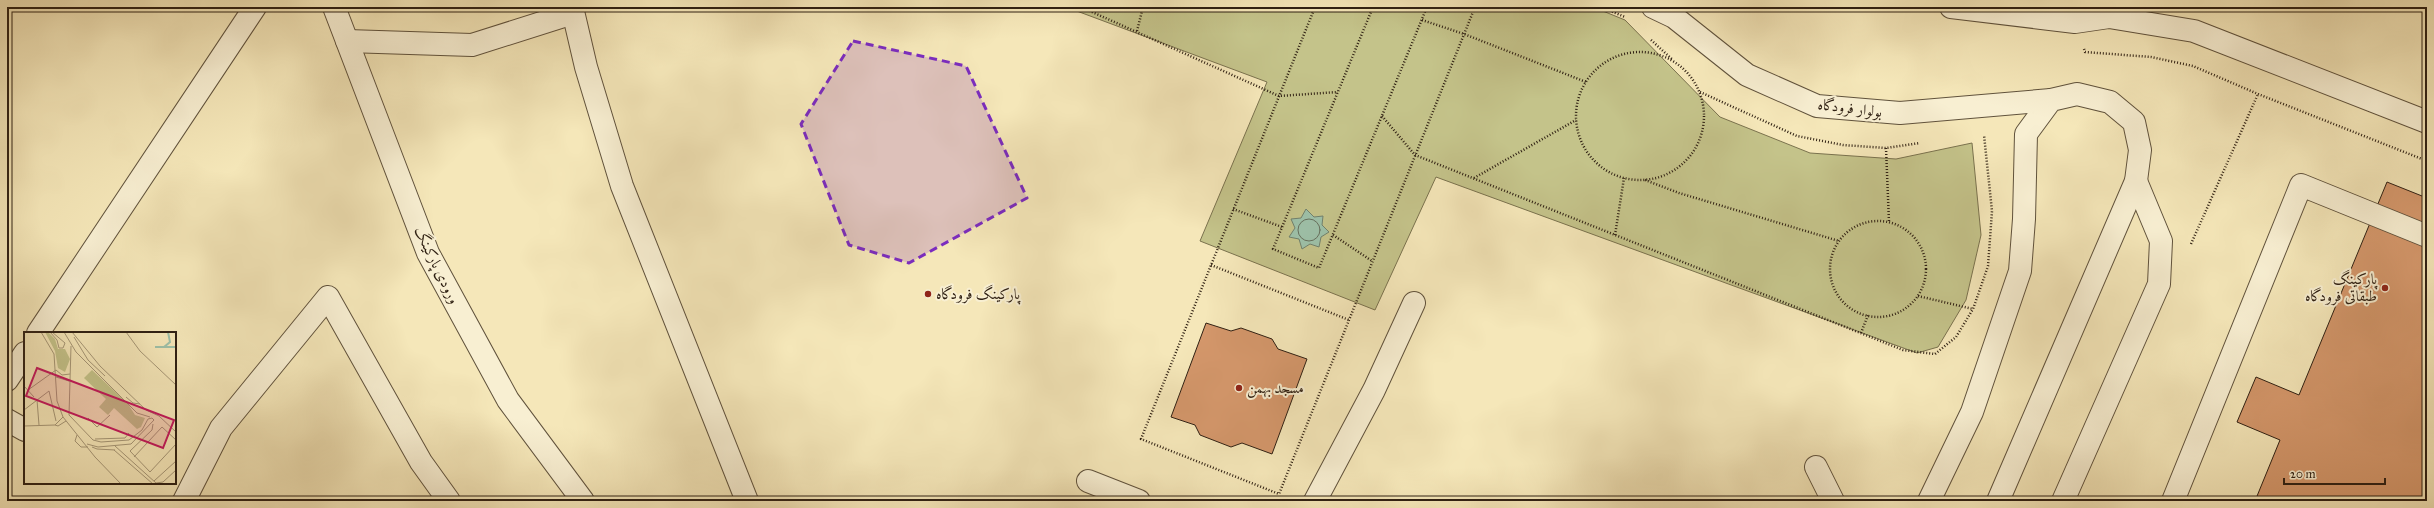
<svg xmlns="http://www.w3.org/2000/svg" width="2434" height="508" font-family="'IM FELL Great Primer',Amiri,serif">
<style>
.green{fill:#c4c38a;stroke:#7a724e}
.water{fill:#9dc1a9;stroke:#71816d}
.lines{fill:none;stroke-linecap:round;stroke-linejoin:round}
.shore{stroke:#66705e;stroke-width:1}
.building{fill:#d4976b;stroke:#2f2013}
.minor-casing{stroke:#60523c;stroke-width:24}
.path{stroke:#2f2013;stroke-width:2.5;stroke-dasharray:1 2;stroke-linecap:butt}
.minor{stroke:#f8efd2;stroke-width:22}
.marked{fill:#7b2cbf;fill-opacity:0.2;stroke:#7b2cbf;stroke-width:3;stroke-dasharray:8 5;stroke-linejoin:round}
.poi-dot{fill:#8f2418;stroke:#f8efd2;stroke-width:1.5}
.labels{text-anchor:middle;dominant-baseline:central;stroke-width:4;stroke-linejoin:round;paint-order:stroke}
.street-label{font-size:15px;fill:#2f2013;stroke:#f8efd2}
.poi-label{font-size:15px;fill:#2f2013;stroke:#f8efd2;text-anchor:start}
.inset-river{fill:none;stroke:#9dc1a9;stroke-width:2}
.inset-road{fill:none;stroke:#a69777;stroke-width:1}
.view{fill:#c2185b;fill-opacity:0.15;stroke:#c2185b;stroke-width:2}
.inset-edge{fill:none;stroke:#2f2013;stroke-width:2}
</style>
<rect width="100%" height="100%" fill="#f5e7b9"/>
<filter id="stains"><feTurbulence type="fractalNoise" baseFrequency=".005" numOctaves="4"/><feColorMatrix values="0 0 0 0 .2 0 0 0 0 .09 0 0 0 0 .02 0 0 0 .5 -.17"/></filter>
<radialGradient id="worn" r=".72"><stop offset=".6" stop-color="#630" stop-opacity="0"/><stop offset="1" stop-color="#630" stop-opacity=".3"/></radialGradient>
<!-- green -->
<polygon class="green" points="1066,7 1593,7 1625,20 1720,117 1810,153 1896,159 1972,143 1981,235 1966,300 1938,347 1917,353 1436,177 1375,310 1200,241 1267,82"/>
<!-- water -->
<polygon class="water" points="1306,209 1314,217 1323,216 1322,225 1329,232 1321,237 1319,247 1310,244 1302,249 1299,239 1289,237 1295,228 1291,219 1301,218"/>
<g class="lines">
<!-- shore -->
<circle class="shore" cx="1309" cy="230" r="11"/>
</g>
<!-- building -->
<g class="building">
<polygon points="2387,182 2427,198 2427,501 2255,501 2280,440 2237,422 2256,377 2299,395"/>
<polygon points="1206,323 1231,331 1241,328 1272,339 1278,349 1307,359 1272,454 1242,443 1231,447 1200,435 1195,425 1171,417"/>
</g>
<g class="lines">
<!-- minor casing -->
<g class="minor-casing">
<g id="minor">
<polyline points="334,7 428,253 508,400 583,501"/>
<polyline points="572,7 586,67 622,186 747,501"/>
<polyline points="1653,7 1674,17 1747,75 1817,106 1900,113 2051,100"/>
<polyline points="1951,7 2075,22 2109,17 2194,31 2427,122"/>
<polyline points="347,41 472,45 573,13"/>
<polyline points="38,333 255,7"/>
<polyline points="7,380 25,353"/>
<polyline points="7,420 25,430"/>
<polyline points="1816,467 1833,501"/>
<polyline points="1088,481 1139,501"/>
<polyline points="184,501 221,428 328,297 421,462 449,501"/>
<polyline points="1315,501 1374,390 1414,303"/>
<polyline points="1929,501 1972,412 2020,271 2024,219 2026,134 2051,100 2077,94 2110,102 2134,122 2140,150 2136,181 1998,501"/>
<polyline points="2063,501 2159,284 2161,241 2136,181"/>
<polyline points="2173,501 2301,185 2427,236"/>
</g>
</g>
<!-- path -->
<g class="path">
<polyline points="1081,7 1279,96 1338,92"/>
<polyline points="1315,7 1141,439 1279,494 1475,7"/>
<polyline points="1373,7 1273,249 1319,268 1427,7"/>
<polyline points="1601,7 1625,17"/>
<polyline points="1422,20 1464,34 1586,82"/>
<polyline points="1137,31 1143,7"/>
<polyline points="1651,40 1673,60"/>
<polyline points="2084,49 2085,52 2151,57 2193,66 2258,94 2427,161"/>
<circle cx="1640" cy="116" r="64"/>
<polyline points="1700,92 1797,136 1843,145 1886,148 1920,143"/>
<polyline points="1382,116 1415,155 1903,350 1935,354 1956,337 1973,309 1988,266 1992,211 1984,135"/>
<polyline points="1886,148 1889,222"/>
<polyline points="1474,178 1576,120"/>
<polyline points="1645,180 1679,193 1839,241"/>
<polyline points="1233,209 1282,227"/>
<circle cx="1878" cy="269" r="48"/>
<polyline points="1333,235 1372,261"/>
<polyline points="1615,235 1624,178"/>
<polyline points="2191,244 2258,94"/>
<polyline points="1211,265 1349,320"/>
<polyline points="1918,296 1973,309"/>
<polyline points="1861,333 1868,315"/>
</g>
<!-- minor -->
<use href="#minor" class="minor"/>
</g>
<!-- marked area -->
<path class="marked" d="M853 41 966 66 1027 198 909 263 849 245 801 124Z"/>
<!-- markers -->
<g class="poi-dot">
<circle cx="2385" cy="288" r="4"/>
<circle cx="928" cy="294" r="4"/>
<circle cx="1239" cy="388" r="4"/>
</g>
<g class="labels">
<!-- street labels -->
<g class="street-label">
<text transform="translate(1850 108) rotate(7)">بولوار فرودگاه</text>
<text transform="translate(437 265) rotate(64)">ورودی پارکینگ</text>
</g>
<!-- poi labels -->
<g class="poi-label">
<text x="2377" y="279" text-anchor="end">پارکینگ<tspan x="2377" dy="17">طبقاتی فرودگاه</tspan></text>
<text x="936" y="294">پارکینگ فرودگاه</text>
<text x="1247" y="388">مسجد بهمن</text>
</g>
</g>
<!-- overview -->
<g transform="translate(24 332)">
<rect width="152" height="152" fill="#f5e7b9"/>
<path d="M21 0H24L31 7 34 17H41L46 27 41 40 34 36 31 19ZM68 38 104 72 111 83 121 86 117 95 113 97 90 76 84 83 75 75 82 67 60 46Z" fill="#c4c38a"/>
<path class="inset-river" d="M131 15H152M140 15 146 10 144 0"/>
<path class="inset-road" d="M17 0 30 22 33 69 39 85 71 125 97 152M26 0 33 8 35 16H39L41 11 28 0M40 0 52 20 113 81 126 85M48 0 76 34 122 78 135 84 152 100M102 0 116 19 152 53M50 5 64 28 81 44M47 14 45 83 69 108 77 110 105 108 118 98 124 87 128 86 130 88 107 112 74 115 63 112M32 45 45 49M0 54 10 65M4 58 32 38 38 43 46 42M102 65 109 71 116 72M13 68 15 93M0 78 25 59 32 89M39 85 31 93 34 94 42 89M64 86 73 95 86 83M129 92 128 98 106 119 126 140 152 112M0 94 31 93M53 103 51 109 57 115H64M71 107 101 106 105 101M91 114 132 151 139 150 152 138M68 115 73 117 91 118M90 118 129 152M110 125 138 95 152 108M130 149 152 129"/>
<path class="view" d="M13 36 150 88 139 116 2 64Z"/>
<rect width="152" height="152" class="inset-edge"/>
</g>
<!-- margin -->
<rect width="2434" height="508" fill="none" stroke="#f5e7b9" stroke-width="24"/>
<rect x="8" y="8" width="2418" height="492" fill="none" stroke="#2f2013" stroke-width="2"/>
<rect x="12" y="12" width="2410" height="484" fill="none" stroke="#2f2013"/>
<!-- scale -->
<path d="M2284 478v6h101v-6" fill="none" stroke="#2f2013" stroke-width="2"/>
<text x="2290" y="478" font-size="12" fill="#2f2013" stroke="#f8efd2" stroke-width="3" paint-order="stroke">20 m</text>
<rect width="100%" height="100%" filter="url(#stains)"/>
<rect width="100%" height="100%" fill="url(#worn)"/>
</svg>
